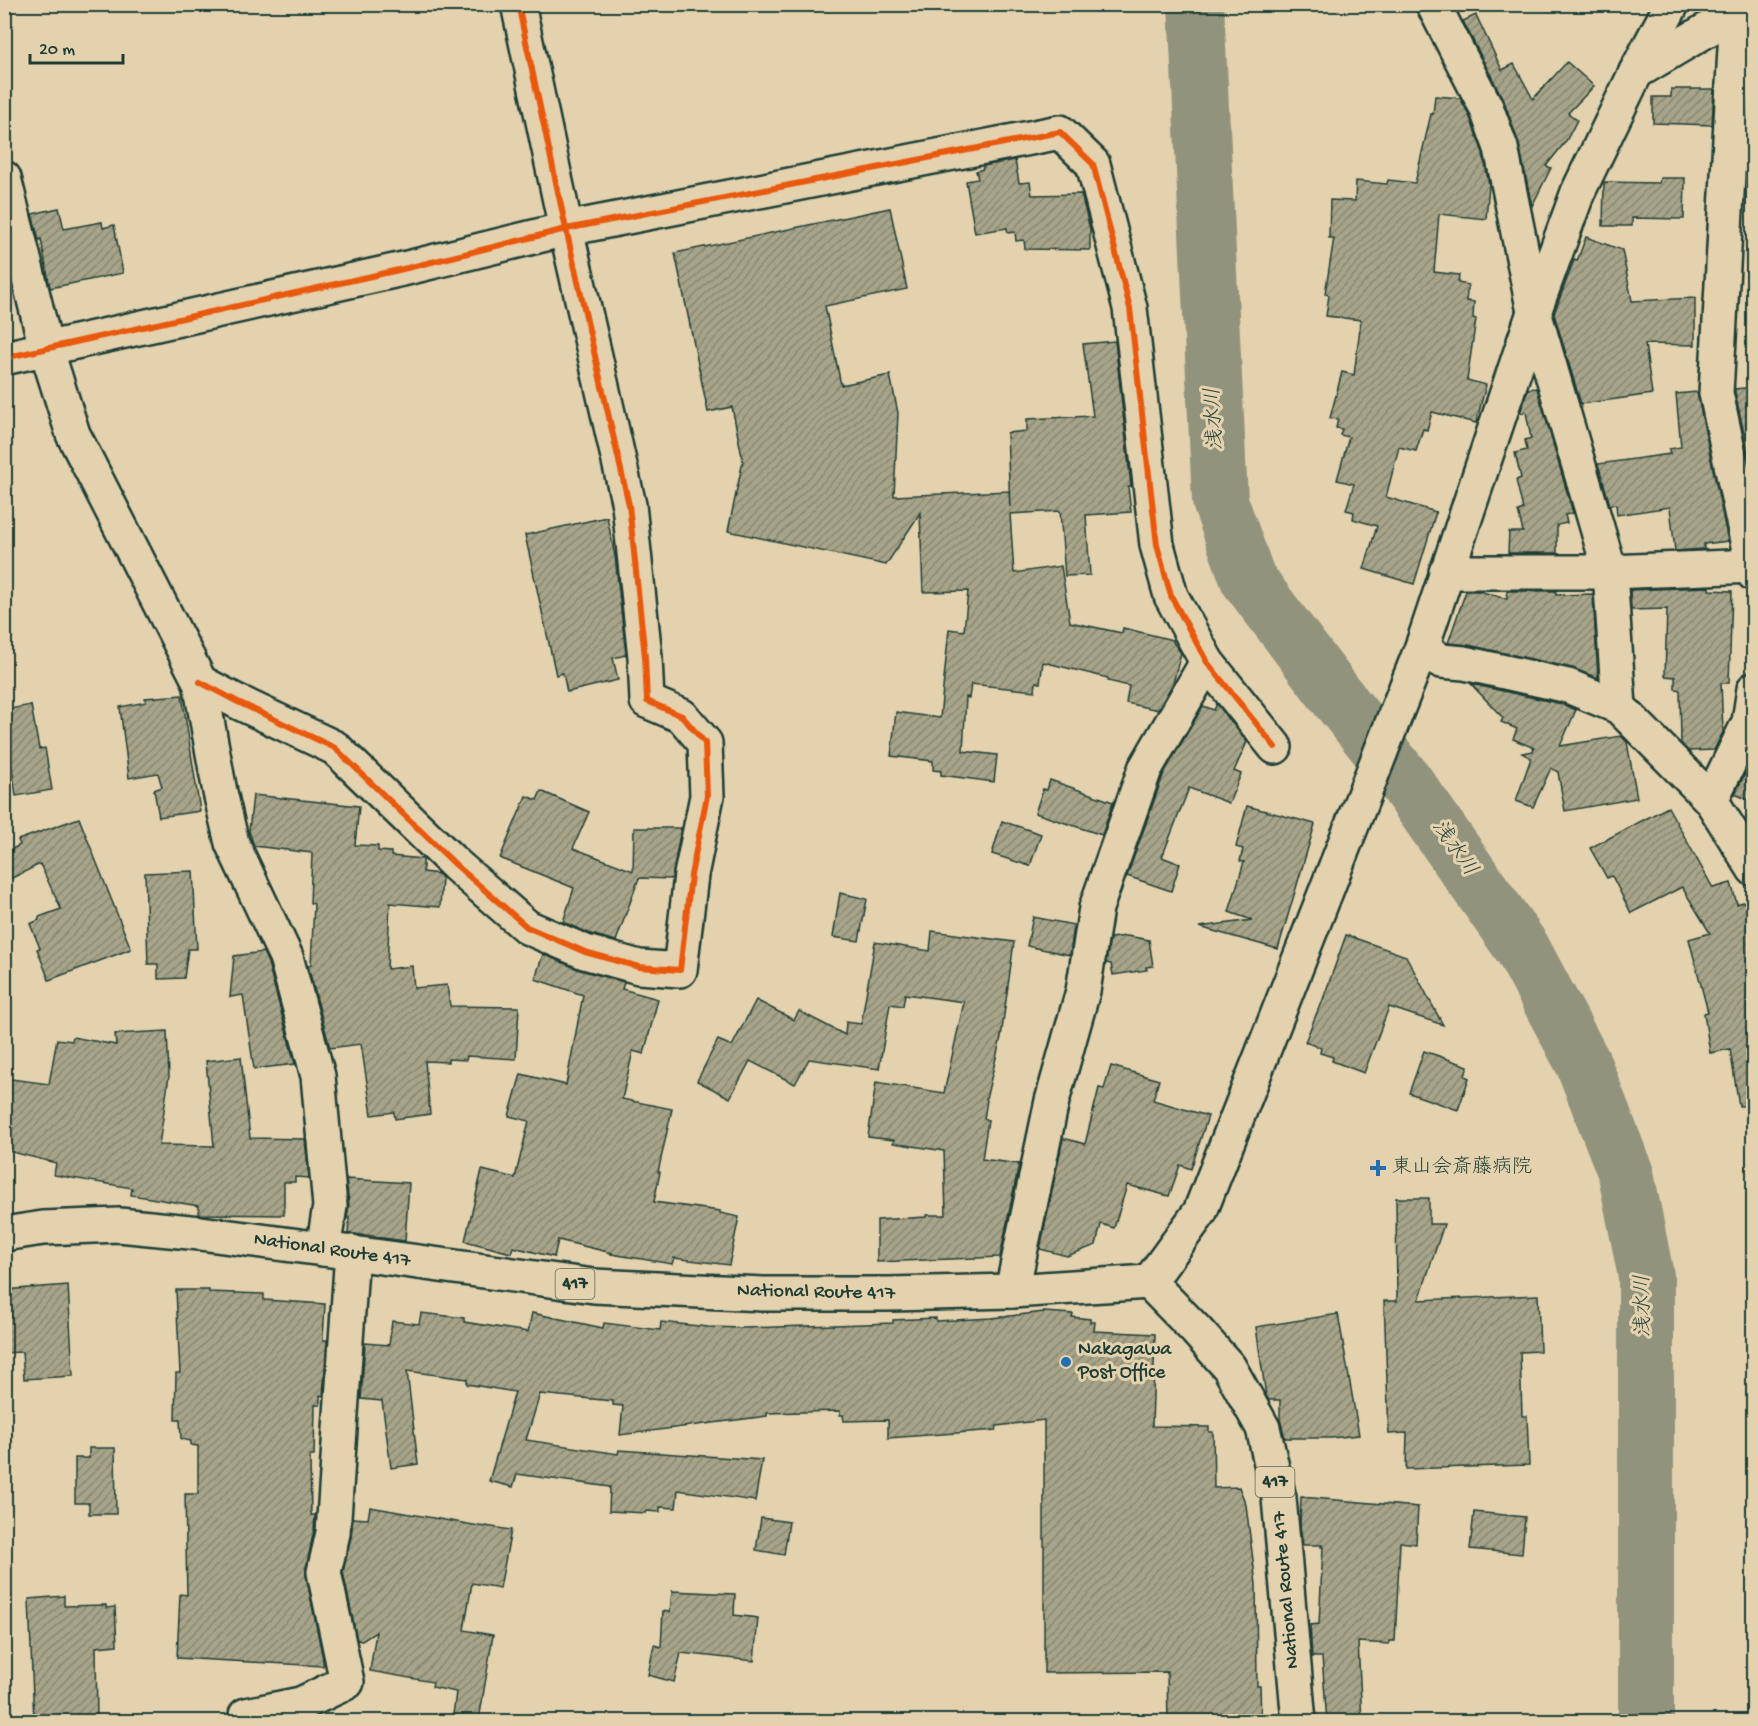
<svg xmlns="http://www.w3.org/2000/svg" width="1758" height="1726" font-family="'Gochi Hand','Klee One',sans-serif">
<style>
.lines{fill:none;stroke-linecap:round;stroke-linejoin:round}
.river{stroke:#91937b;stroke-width:56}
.building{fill:url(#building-hatch);stroke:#1f3d34;stroke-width:1.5}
.street-casing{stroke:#1f3d34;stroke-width:38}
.secondary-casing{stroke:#1f3d34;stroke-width:38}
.highway-casing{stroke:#1f3d34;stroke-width:38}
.street{stroke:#e4d2af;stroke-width:33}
.secondary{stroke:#e4d2af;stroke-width:33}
.highway{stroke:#e4d2af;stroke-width:33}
.cycleway-casing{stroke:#e4d2af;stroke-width:10}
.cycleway{stroke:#e8590c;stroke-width:6}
.poi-dot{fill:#1f6fb2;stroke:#e4d2af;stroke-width:2}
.labels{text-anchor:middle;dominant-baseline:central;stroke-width:6;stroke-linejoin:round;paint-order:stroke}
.shield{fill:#e4d2af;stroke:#5a6a59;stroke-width:1.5}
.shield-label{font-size:18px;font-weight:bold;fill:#1f3d34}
.poi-label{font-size:20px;fill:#1f3d34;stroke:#e4d2af;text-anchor:start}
.street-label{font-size:20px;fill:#1f3d34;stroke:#e4d2af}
.water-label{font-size:21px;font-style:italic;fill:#2a463b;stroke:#e4d2af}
</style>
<defs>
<pattern id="building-hatch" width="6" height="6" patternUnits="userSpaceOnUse" patternTransform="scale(1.5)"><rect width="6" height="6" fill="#a8a489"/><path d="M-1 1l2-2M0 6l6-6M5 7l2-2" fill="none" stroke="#888771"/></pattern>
</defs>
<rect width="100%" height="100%" fill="#e4d2af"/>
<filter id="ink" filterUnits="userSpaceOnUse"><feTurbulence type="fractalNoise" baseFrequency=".0167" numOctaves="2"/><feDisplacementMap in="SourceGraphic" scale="12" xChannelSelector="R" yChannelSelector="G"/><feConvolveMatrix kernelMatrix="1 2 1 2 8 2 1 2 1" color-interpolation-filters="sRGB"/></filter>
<g filter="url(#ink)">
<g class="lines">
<!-- river -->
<polyline class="river" points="1196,4 1220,501 1248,579 1337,697 1405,781 1522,948 1583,1063 1626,1174 1646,1276 1646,1722"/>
</g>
<!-- building -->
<g class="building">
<polygon points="1476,15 1502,70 1514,64 1533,99 1567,62 1594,86 1568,113 1577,120 1566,141 1546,166 1551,168 1532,206 1519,144 1504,101 1463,21"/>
<polygon points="1671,89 1714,89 1712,125 1653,123 1653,97 1671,97"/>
<polygon points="1435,96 1460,98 1469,115 1483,153 1489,185 1486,219 1439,214 1434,272 1459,275 1458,283 1468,285 1466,301 1474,302 1473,318 1476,319 1467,380 1486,385 1476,423 1432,412 1427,430 1423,429 1416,451 1399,447 1386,497 1436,512 1414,584 1364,569 1377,526 1353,519 1354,512 1346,510 1354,484 1337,480 1349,437 1340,435 1342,429 1336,428 1338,419 1330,418 1342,372 1354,375 1361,320 1326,316 1329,295 1325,294 1334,238 1329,238 1330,200 1355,201 1356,181 1387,184 1388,180 1415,183 1431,114 1433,114"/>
<polygon points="1015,160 1019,183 1030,182 1032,195 1081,194 1090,229 1090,250 1025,249 1024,240 1016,241 1015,232 1008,233 1007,228 975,233 966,181 978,179 976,171 983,169 983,166"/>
<polygon points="1660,178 1685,178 1684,219 1632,218 1632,226 1603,226 1604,182 1659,183"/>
<polygon points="59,208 64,229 102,222 103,228 114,225 123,273 50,288 41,239 39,240 32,214"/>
<polygon points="890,208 907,289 825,306 841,385 890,375 898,413 894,496 1009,491 1010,507 1007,433 1027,431 1027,419 1093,416 1083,344 1115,341 1131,486 1128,487 1131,512 1086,515 1090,575 1065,576 1060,511 1010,514 1014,573 1061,566 1070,622 1122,633 1123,628 1173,640 1173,642 1181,653 1173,683 1158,710 1126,703 1129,686 1108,681 1108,678 1043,662 1040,683 1036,682 1035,691 971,684 969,698 966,697 963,751 997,755 994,782 941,775 941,771 933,770 933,761 891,756 896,712 940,718 949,629 964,631 968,591 923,592 920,513 886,565 728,531 743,461 732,407 708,412 675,253"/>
<polygon points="1586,237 1622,250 1632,301 1695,298 1695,345 1645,344 1652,394 1581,404 1554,314 1574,260 1577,261"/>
<polygon points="1754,387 1754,480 1735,392 1735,389"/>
<polygon points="1537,388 1573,513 1565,515 1567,523 1557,525 1557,553 1508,553 1509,532 1523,532 1518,511 1523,509 1516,480 1521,478 1515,453 1527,450 1525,440 1531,438 1526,412 1520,413 1528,389"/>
<polygon points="1697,392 1728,541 1704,544 1704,549 1675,551 1670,507 1617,515 1616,504 1610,505 1598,464 1670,454 1669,449 1681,447 1676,394"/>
<polygon points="607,517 615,556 626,655 613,658 618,680 567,692 563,673 556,675 525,535"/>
<polygon points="1709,587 1709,590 1732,591 1729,683 1721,683 1723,732 1714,750 1688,751 1681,743 1680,690 1675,689 1675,677 1665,676 1667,609 1631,610 1630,590"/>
<polygon points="1466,591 1479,591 1507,599 1507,591 1556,591 1556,595 1593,594 1598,678 1572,668 1468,645 1448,643"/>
<polygon points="1471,684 1562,704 1576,710 1560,746 1621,736 1627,742 1637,798 1565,811 1558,772 1551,768 1533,807 1516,801 1531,758 1522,753 1533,751 1534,748 1513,739 1517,729 1501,722 1503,718"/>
<polygon points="182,695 200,811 159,817 154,790 162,787 158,773 129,778 120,707 146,702 145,698"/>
<polygon points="1217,704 1247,742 1234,771 1241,774 1229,803 1189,788 1162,857 1180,864 1171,891 1127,876 1164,773 1203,706 1214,710"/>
<polygon points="31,705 39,749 45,748 52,790 16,796 9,748 4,749 4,710"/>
<polygon points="1754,756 1754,802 1735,794"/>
<polygon points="1050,780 1113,802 1102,835 1035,813 1043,789 1047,790"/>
<polygon points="541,791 589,812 573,848 633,871 634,828 681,828 672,879 639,878 616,941 591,934 563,922 574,888 500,858 526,796 537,800"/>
<polygon points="253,795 359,806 355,845 378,846 378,851 391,852 391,856 423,859 423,872 439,874 442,878 440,907 390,903 387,969 412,966 414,988 447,985 450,1006 519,1007 516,1059 467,1056 466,1060 448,1059 448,1062 425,1061 430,1114 395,1119 394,1112 372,1115 361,1044 330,1048 308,966 311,965 314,904 310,903 312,853 254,846 249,831"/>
<polygon points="1247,806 1315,824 1278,949 1199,927 1252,920 1229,912 1244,862 1240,861 1243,849 1236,847"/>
<polygon points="1668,807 1713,888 1731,883 1737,904 1746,901 1754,929 1754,1105 1739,1106 1730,1049 1710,1053 1704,1013 1708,1012 1689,939 1710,933 1682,887 1631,913 1612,876 1607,878 1590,848"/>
<polygon points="79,818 131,949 49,980 37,949 40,948 30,924 39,920 39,917 61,909 40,864 4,882 4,853 20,845 18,840"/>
<polygon points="1002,821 1041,834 1030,866 992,854"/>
<polygon points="193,871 197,949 188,949 184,978 158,979 158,964 148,964 145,873"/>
<polygon points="840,893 867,899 859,941 833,937"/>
<polygon points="1033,917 1074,925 1070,955 1027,946"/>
<polygon points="932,931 1014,942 1001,1037 986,1099 987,1100 984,1119 988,1120 982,1159 1019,1164 1000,1257 877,1262 877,1220 926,1217 926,1215 946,1215 944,1151 893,1143 894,1140 868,1137 876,1082 944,1093 964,1002 905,994 903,1006 890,1004 879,1069 809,1059 795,1084 750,1061 730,1098 697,1081 718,1040 732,1046 756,1000 794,1020 799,1011 845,1035 846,1022 861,1024 875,942 930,951"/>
<polygon points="1346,935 1406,956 1443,1025 1389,1007 1364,1073 1332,1061 1333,1057 1320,1053 1321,1048 1305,1042 1320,1005 1321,1005"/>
<polygon points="1127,936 1149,940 1153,966 1146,967 1147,970 1113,975 1111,964 1106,963 1110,938"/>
<polygon points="263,952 268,963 295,1064 254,1069 243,995 230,997 234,956"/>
<polygon points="543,954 580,970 624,982 622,989 658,999 644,1054 633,1051 622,1099 672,1109 658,1172 660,1172 654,1202 720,1211 720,1213 739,1217 729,1265 674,1258 672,1264 611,1254 612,1253 558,1240 554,1257 513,1247 511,1253 465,1241 482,1170 515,1178 529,1121 509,1116 521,1074 566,1085 583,995 535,979"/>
<polygon points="167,1031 169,1076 159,1145 214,1146 206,1061 241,1057 250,1138 305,1139 309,1178 295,1177 295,1182 284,1182 284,1215 199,1214 199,1206 131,1195 132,1188 54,1175 56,1163 4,1150 4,1078 49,1084 57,1039 72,1041 73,1037 116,1045 115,1034"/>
<polygon points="1424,1051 1468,1066 1465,1076 1469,1078 1458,1110 1409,1093"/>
<polygon points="1111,1066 1159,1080 1153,1100 1208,1116 1191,1169 1180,1165 1169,1196 1127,1185 1114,1228 1101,1224 1096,1245 1067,1256 1040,1249 1063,1138 1085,1144 1099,1088 1104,1089"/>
<polygon points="346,1179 409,1183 405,1241 375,1237 375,1236 348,1234 349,1218 347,1218 349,1204"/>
<polygon points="1396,1198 1429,1198 1429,1224 1444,1224 1419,1300 1538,1295 1540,1351 1520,1352 1522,1416 1527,1416 1529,1465 1406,1469 1407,1433 1389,1434 1384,1301 1397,1301"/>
<polygon points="68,1285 73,1376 24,1379 22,1352 4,1353 4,1290"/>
<polygon points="176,1290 209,1290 209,1292 264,1294 264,1300 325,1304 323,1340 327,1340 323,1396 320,1395 320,1405 315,1405 314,1456 310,1456 311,1515 315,1515 314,1530 306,1568 306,1575 323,1659 323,1666 177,1658 180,1594 187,1595 185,1494 198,1494 198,1446 191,1445 191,1441 181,1439 180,1420 175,1420 176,1373 180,1373"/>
<polygon points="1044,1312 1073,1314 1072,1317 1090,1319 1090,1322 1095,1322 1094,1331 1155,1334 1152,1426 1209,1427 1209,1432 1213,1432 1214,1488 1239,1487 1246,1505 1256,1584 1257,1686 1260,1686 1261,1721 1168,1722 1167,1672 1044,1673 1044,1420 997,1426 996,1430 888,1438 888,1420 844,1421 843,1415 840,1415 840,1411 767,1413 767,1416 620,1435 623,1406 613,1405 613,1401 540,1394 526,1440 618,1454 619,1450 762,1460 755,1501 678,1490 676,1508 660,1507 660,1512 646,1511 646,1513 609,1511 610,1487 517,1474 513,1487 489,1481 515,1392 467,1384 467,1379 407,1371 418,1464 391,1468 382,1401 361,1399 365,1343 389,1345 392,1321 419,1324 421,1313 464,1318 464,1322 528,1332 532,1313 603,1328 604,1323 660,1330 661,1322 708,1327 745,1328 893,1323 893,1320 936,1318 936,1321 992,1318"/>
<polygon points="1338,1314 1359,1435 1331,1438 1285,1438 1280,1419 1280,1400 1269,1400 1266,1396 1256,1327"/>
<polygon points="89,1448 115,1448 116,1514 89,1514 89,1503 75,1503 75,1458 89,1458"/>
<polygon points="1301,1497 1418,1507 1416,1544 1400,1542 1395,1641 1389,1641 1389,1644 1358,1642 1362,1722 1327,1722 1322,1657 1312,1657 1310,1625 1319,1624 1323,1547 1321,1547 1322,1545 1303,1545 1300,1525"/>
<polygon points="370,1507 485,1527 486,1526 511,1530 500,1588 472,1583 464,1630 493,1635 479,1720 453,1715 456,1692 432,1687 433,1682 370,1671 376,1632 362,1641 357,1640 343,1572 351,1537 353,1518 368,1519"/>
<polygon points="1474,1512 1525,1517 1522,1554 1470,1549"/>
<polygon points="761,1518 789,1522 784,1555 756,1550"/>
<polygon points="672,1591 735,1594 734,1615 758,1618 754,1661 681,1653 674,1682 648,1675 654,1645 661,1647 663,1611 670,1612"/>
<polygon points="64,1596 64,1606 106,1605 106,1608 115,1607 117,1645 96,1647 97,1722 34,1722 29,1599"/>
</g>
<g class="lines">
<!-- street casing -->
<g class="street-casing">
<g id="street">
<polyline points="1433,4 1486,107 1501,148 1534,312 1610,572 1619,707"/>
<polyline points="1748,4 1737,12 1716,393 1754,574"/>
<polyline points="1636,72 1737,12 1738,4"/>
<polyline points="4,178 46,348 73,434 200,682 220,792 232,843 286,957 318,1076 330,1206 323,1249"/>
<polyline points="4,358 403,269 566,229 1060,132 1093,164 1130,308 1157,545 1171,596 1207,662 1275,747"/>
<polyline points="1446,572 1610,572 1754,566"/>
<polyline points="1422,647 1441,661 1464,663 1568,686 1619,707 1711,800 1754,869"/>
<polyline points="200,682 236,701 335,748 456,865 527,927 585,952 639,967 680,970 691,875 707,796 705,743 682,716 647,701 645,657 629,505 566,229 518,4"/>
<polyline points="1711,800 1749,722 1754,689"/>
<polyline points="1012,1291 1052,1101 1083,991 1096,908 1145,769 1207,662"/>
<polyline points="248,1722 246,1715 301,1704 347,1682 324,1572 333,1533 352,1252"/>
</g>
</g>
<!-- secondary casing -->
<g class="secondary-casing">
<polyline id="secondary" points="1149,1282 1200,1212 1422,647 1534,312 1578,192 1636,72 1672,4"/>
</g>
<!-- highway casing -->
<g class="highway-casing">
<polyline id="highway" points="4,1234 43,1228 119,1225 200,1233 323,1249 594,1286 763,1294 890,1294 1012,1291 1149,1282 1195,1329 1229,1367 1263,1428 1279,1498 1299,1722"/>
</g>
<!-- street -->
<use href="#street" class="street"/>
<!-- secondary -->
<use href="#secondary" class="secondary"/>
<!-- highway -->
<use href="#highway" class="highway"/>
<!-- cycleway casing -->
<g class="cycleway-casing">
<g id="cycleway">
<polyline points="4,358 403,269 566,229 1060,132 1093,164 1130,308 1157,545 1171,596 1207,662 1275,747"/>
<polyline points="200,682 236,701 335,748 456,865 527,927 585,952 639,967 680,970 691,875 707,796 705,743 682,716 647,701 645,657 629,505 566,229 518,4"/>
</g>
</g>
<!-- cycleway -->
<use href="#cycleway" class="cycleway"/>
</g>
</g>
<!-- markers -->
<g class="poi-dot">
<path d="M1375 1159h6v6h6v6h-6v6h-6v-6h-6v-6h6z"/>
<circle cx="1066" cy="1362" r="6"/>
</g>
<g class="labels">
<!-- shield labels -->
<g class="shield">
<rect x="555.5" y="1269" width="39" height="30" rx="4.5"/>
<rect x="1255.5" y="1467" width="39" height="30" rx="4.5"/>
</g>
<g class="shield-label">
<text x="575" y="1284">417</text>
<text x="1275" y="1482">417</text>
</g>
<!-- poi labels -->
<g class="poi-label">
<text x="1392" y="1168">東山会斎藤病院</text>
<text x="1078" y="1350">Nakagawa<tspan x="1078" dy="23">Post Office</tspan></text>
</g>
<!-- street labels -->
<g class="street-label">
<text transform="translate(332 1251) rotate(8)">National Route 417</text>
<text transform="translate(816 1293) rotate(1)">National Route 417</text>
<text transform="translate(1287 1590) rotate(-95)">National Route 417</text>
</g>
<!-- water labels -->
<g class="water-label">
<text transform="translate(1216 419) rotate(-93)">浅水川</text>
<text transform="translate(1453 849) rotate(55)">浅水川</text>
<text transform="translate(1645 1306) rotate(-91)">浅水川</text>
</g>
</g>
<!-- margin -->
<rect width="1758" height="1726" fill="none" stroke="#e4d2af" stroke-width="24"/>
<rect x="12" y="12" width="1734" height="1702" fill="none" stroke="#1f3d34" stroke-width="2" filter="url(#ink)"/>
<!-- scale -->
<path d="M30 54v9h93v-9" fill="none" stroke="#1f3d34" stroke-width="3"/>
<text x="39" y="54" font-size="18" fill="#1f3d34" stroke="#e4d2af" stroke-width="4.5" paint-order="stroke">20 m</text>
</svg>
